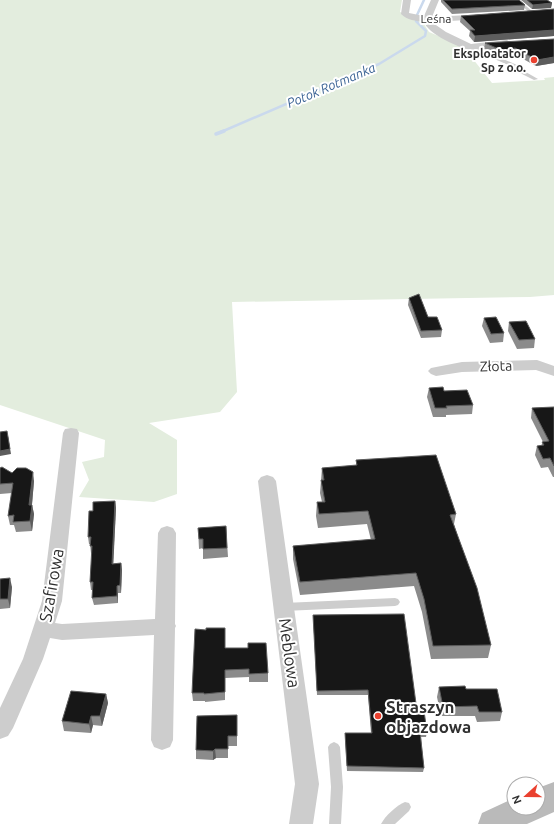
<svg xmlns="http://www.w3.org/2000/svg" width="554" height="824" font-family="Ubuntu,sans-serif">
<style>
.green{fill:#e3edde}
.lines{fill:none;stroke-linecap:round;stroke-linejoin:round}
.stream-far1{stroke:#cad9ed;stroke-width:2.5}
.stream{stroke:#cad9ed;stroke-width:3.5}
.service{fill:#cdcdcd;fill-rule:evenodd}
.minor{fill:#cdcdcd;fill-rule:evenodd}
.secondary{fill:#bababa;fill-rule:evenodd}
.wall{fill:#8b8b8b}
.shaded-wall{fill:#5d5d5d}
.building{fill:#171717;stroke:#5d5d5d}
.poi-dot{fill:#ea412f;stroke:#fff;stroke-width:1.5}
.labels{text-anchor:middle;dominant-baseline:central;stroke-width:4;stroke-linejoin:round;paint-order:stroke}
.far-street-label{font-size:12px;fill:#303030;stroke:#fff}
.far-poi-label{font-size:12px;font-weight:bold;fill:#303030;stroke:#fff;text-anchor:end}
.far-water-label{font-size:13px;font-style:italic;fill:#3b6395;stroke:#fff}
.street-label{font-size:14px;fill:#303030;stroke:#fff}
.near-street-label{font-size:17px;fill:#303030;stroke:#fff}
.near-poi-label{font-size:17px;font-weight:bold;fill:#303030;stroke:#fff;text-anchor:start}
</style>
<rect width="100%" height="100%" fill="#fff"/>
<!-- green -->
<polygon class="green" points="0,0 402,0 400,12 422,21 429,32 477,52 469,54 492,83 545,80 544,78 554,77 554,295 530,297 232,302 237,392 220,412 149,423 177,440 177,494 154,502 79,497 89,480 82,462 104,457 105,440 0,405"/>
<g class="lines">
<!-- stream-far1 -->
<g class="stream-far1">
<polyline points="417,15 424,0"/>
<polyline points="221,132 379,64 425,36 426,31 416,21"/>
</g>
<!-- stream -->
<polyline class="stream" points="216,134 224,131"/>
<!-- service -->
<g class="service">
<polygon points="515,0 519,0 532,11 532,13 530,13"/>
<polygon points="469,46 473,46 517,65 524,71 538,79 534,80 520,73 513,67 469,48"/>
<polygon points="395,598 398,599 400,602 398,605 395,606 284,611 281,610 279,607 281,604 284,603"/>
<polygon points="334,742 338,744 340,747 343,787 341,824 329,824 331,787 328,747 330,744"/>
<path d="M405 802 409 803 411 807 409 811 395 824H381C385 816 397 805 405 802Z"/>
</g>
<!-- minor -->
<g class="minor">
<path d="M403 0H411L409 13 424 16 431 0H439L432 17 486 14 487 16 486 18 483 19 433 22V23L446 32 471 44 507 40 511 43 507 46C496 47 483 50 472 50 460 49 427 33 424 22 416 21 407 20 401 14Z"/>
<polygon points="537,360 554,366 554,376 536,370 462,372 436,376 431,374 428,371 431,368 462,362"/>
<polygon points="71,428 77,429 79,433 62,601 55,623 62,624 155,619 158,533 161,528 167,526 173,528 176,533 175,624 176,626 175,628 173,740 170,747 162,750 154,747 151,740 154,635 62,640 50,638 43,659 13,728 8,736 0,739 0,708 23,659 42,601 63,433 65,429"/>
<polygon points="267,475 273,477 276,481 319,784 313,824 289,824 295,784 258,481 261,477"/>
</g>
<!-- secondary -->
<polygon class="secondary" points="554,782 554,812 527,824 478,824 482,813 514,798 514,808 538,808 538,788"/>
</g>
<!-- wall -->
<g class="wall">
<polygon points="441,0 519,0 525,5 524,10 452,14 441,2"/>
<polygon points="521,0 547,0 552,3 551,8 532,9"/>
<polygon points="554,9 554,36 474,42 469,36 470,31 460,22 461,16"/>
<polygon points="554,39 554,63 536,66 514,54 502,57 484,49 485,43"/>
<polygon points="409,298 428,317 442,330 441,337 421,338 408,305"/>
<polygon points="484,318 504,333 503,342 490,343 482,326"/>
<polygon points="509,322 535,339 534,348 517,349 508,331"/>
<polygon points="429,388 444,391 473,405 472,414 446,415 446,417 433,417 427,397"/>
<polygon points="554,407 554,477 553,477 548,467 541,468 535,455 537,446 541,446 543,442 531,418 532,408"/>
<polygon points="356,460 456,514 454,524 491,645 488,658 431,659 422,612 414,586 300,595 293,559 293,546 371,540 367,524 318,528 316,516 317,502 322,502 320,493 322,468 356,466"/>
<polygon points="0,468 34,481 32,505 34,514 32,531 16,532 14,525 10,525 8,516 12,493 0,494"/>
<polygon points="115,501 116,508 113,564 121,563 122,570 121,593 118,593 118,603 94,605 92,598 93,590 91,590 90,582 92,553 91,553 90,544 89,544 88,537 93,511"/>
<polygon points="226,526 228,557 203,559 203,548 199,549 198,528"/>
<polygon points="0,579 12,587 10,608 0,609"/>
<polygon points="313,615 417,711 427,732 426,737 421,737 424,768 423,772 347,771 345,737 345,733 371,733 368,695 317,695"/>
<polygon points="225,636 225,648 268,673 268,682 249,682 249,677 225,678 225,700 205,702 205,701 193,701 192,693"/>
<polygon points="439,687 466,689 502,712 500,721 477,722 475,716 441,716 437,697"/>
<polygon points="106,694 108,703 102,726 93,725 91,733 64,731 62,721"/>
<polygon points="237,725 237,746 228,746 228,758 216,758 213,760 196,759 196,750"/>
</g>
<!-- shaded-wall -->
<g class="shaded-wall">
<polygon points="552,3 551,8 532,9 533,5"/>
<polygon points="554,30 554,36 474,42 475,36"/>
<polygon points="515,48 514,54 502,57 503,51"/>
<polygon points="554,57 554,63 536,66 537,60"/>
<polygon points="8,436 11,454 0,456 0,451"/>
<polygon points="33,472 34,481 31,515 29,505"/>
<polygon points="115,501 116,508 113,571 112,564"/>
<polygon points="32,505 34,514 32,531 30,521"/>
<polygon points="121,563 122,570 121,593 120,585"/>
<polygon points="10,578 12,587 10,608 8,599"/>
<polygon points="117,586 118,593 118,603 117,596"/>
<polygon points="106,694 108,703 102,726 100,716"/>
<polygon points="91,716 93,725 91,733 89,724"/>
<polygon points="215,749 216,758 213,760 213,751"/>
</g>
<!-- building -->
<g class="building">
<polygon points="443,0 519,0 525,5 452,9"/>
<polygon points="527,0 547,0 552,3 533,5"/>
<polygon points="554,9 554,30 475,36 470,30 475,30 461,16"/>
<polygon points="554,39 554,57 537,60 515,48 503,51 485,43"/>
<polygon points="419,294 428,317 437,317 442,330 421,331 409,298"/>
<polygon points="496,317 504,333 491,334 484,318"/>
<polygon points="526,321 535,339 519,340 509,322"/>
<polygon points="443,387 444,391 467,390 473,405 446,406 447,408 435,408 429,388"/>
<polygon points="554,407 554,466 550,458 543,459 537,446 544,445 542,442 549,441 532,408"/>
<polygon points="7,431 10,449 0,451 0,432"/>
<polygon points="436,455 456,514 450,515 477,588 491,645 433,646 424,599 416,573 300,582 293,546 375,539 368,511 319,514 317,502 325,502 321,480 324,480 322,468 357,465 356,460"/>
<polygon points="2,467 12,473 17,468 26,468 33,472 29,505 32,505 30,521 13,522 14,515 8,516 13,483 0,484 0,468"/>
<polygon points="115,501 112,564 121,563 120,585 117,586 117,596 92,598 93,582 90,582 92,546 90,546 91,537 88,537 89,511 93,511 93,502"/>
<polygon points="226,526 227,548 203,549 203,539 199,539 198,528"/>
<polygon points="10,578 8,599 0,599 0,579"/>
<polygon points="404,614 417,711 424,711 427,732 420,732 424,768 347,766 345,733 372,733 368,690 317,691 313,615"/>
<polygon points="206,628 225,628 225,648 248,648 248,643 266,643 268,673 249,674 249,669 225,670 225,692 204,694 204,693 192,693 195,629 206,630"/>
<polygon points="465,686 466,689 497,689 502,712 479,712 477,706 443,707 439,687"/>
<polygon points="71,691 106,694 100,716 91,716 89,724 62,721"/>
<polygon points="237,715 237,736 228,736 228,749 215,749 213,751 196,750 197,716"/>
</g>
<!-- markers -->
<g class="poi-dot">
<circle cx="534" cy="60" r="4"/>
<circle cx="378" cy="716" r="4"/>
</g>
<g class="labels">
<!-- far-street labels -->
<g class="far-street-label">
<text x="436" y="18">Leśna</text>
</g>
<!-- far-poi labels -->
<g class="far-poi-label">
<text x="526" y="53">Eksploatator<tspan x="526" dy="14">Sp z o.o.</tspan></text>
</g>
<!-- far-water labels -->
<g class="far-water-label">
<text transform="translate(331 85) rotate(-23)">Potok Rotmanka</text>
</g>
<!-- street labels -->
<g class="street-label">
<text transform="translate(496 366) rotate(-2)">Złota</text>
</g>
<!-- near-street labels -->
<g class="near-street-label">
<text transform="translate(51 585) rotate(-80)">Szafirowa</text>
<text transform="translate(290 653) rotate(82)">Meblowa</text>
</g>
<!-- near-poi labels -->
<g class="near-poi-label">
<text x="386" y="706">Straszyn<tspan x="386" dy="20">objazdowa</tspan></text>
</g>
</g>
<!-- north arrow -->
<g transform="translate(526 796) rotate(249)"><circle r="19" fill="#ffffff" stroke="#acacac"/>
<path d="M0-3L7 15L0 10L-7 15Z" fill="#ea412f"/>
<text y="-6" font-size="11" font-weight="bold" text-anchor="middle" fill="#303030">N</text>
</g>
</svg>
